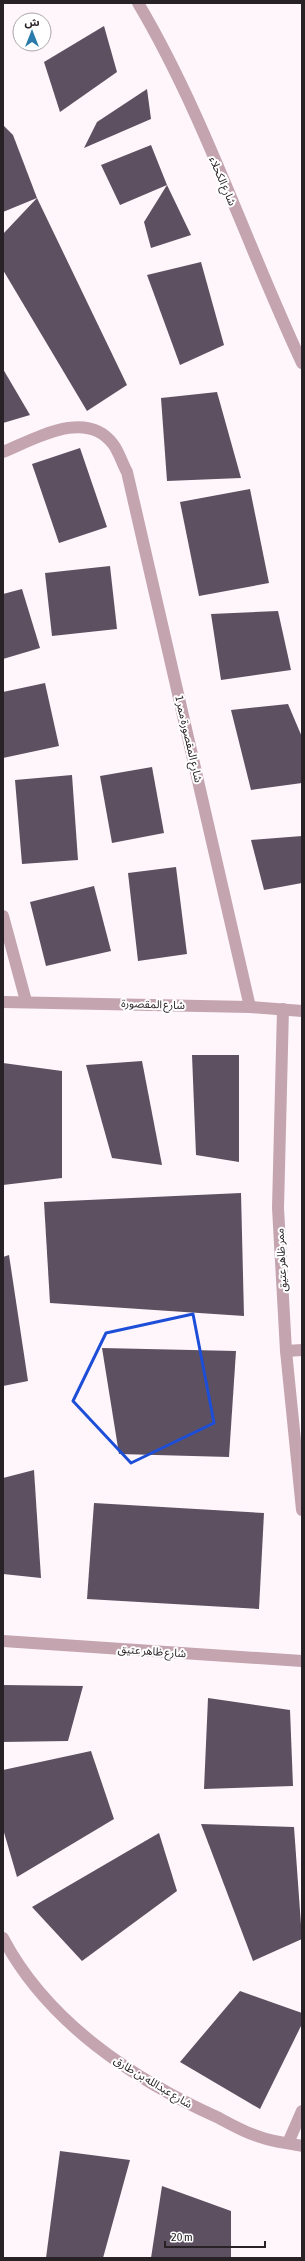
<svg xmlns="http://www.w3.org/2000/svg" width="305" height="2261" font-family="'Asap Condensed','Noto Sans Arabic',sans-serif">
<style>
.building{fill:#5d5161}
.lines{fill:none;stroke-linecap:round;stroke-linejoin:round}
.street{stroke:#c4a5af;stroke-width:12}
.marked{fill:none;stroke:#1d4ed8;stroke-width:3;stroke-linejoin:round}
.labels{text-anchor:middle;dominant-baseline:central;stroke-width:4;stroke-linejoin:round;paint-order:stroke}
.street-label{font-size:11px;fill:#282126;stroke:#fff}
</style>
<rect width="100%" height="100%" fill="#fff6fc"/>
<!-- building -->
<g class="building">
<polygon points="104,26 117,72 60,112 44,62"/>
<polygon points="147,89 151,119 84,148 97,122"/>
<polygon points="3,125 13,135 37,198 3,212"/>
<polygon points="151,145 167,185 120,205 101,165"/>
<polygon points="167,185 191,235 151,248 144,222"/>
<polygon points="37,198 127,385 87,411 3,270 3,234"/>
<polygon points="201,262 224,345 180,365 147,275"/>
<polygon points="3,369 30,415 3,423"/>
<polygon points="217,392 241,478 167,481 161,398"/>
<polygon points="80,448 107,527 59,543 32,464"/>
<polygon points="250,489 269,583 199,596 180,502"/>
<polygon points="110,566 117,629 52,636 45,573"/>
<polygon points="22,589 40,648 3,659 3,594"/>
<polygon points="278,611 291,670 221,680 211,614"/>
<polygon points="45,683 59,746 3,758 3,692"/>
<polygon points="288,704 302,737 302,783 251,790 231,710"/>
<polygon points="152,767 164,833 112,843 100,776"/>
<polygon points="72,775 78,860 22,864 15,780"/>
<polygon points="302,836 302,883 264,890 251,840"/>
<polygon points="176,867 187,954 138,961 128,873"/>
<polygon points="94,886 111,951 46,966 30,902"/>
<polygon points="192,1055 239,1055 239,1162 196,1155"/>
<polygon points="142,1061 162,1165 112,1158 86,1065"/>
<polygon points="3,1063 62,1071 62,1178 3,1185"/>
<polygon points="241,1193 244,1316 50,1303 44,1202"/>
<polygon points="9,1255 28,1381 3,1386 3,1257"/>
<polygon points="102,1348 236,1351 229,1457 119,1454"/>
<polygon points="34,1470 41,1578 3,1574 3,1478"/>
<polygon points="94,1503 264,1513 259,1609 87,1599"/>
<polygon points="3,1685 83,1686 68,1741 3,1742"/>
<polygon points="208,1698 290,1710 293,1786 204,1789"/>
<polygon points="91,1751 114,1819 17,1877 3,1829 3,1770"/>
<polygon points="201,1824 294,1827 302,1939 253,1961"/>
<polygon points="159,1833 177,1891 82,1961 32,1907"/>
<polygon points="240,1991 302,2013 302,2024 260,2109 180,2062"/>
<polygon points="60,2151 130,2160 103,2258 46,2258"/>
<polygon points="162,2186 231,2211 231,2258 151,2258"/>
</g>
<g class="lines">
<!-- street -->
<g class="street">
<path d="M138 3C205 116 246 244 302 363"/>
<path d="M3 452C35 439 86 408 113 444 119 452 122 463 127 472L250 1007"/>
<polyline points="3,916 26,1001"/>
<polyline points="3,1002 250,1007 302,1011"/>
<polyline points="283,1009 278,1208 286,1351 302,1510"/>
<polyline points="286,1351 302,1350"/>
<polyline points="3,1641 302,1661"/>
<path d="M3 1938C47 2022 134 2080 219 2118 232 2125 246 2133 260 2137 273 2142 288 2143 302 2146"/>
<polyline points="288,2143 302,2111"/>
</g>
</g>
<!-- marked area -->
<path class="marked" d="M193 1314 214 1423 131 1463 73 1401 106 1333Z"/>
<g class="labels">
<!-- street labels -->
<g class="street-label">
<text transform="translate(223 181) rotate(67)">شارع الكحلاء</text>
<text transform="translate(189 739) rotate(77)">شارع المقصورة ممر 1</text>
<text transform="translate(153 1004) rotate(2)">شارع المقصورة</text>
<text transform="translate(281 1260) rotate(-93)">ممر ظاهر عتيق</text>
<text transform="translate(152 1651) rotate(4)">شارع ظاهر عتيق</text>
<text transform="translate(153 2082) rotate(31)">شارع عبدالله بن طارق</text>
</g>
</g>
<!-- border -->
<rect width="305" height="2261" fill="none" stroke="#282126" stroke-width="8"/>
<!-- north arrow -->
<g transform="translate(32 32)"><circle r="19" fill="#ffffff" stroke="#a9a6a8"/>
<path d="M0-3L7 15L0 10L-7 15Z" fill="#2a7aab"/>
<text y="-6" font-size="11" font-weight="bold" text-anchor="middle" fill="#282126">ش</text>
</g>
<!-- scale -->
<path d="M165 2241v6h100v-6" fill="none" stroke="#282126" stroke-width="2"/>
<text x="171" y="2241" font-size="12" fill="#282126" stroke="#ffffff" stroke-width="3" paint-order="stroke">20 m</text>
</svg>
